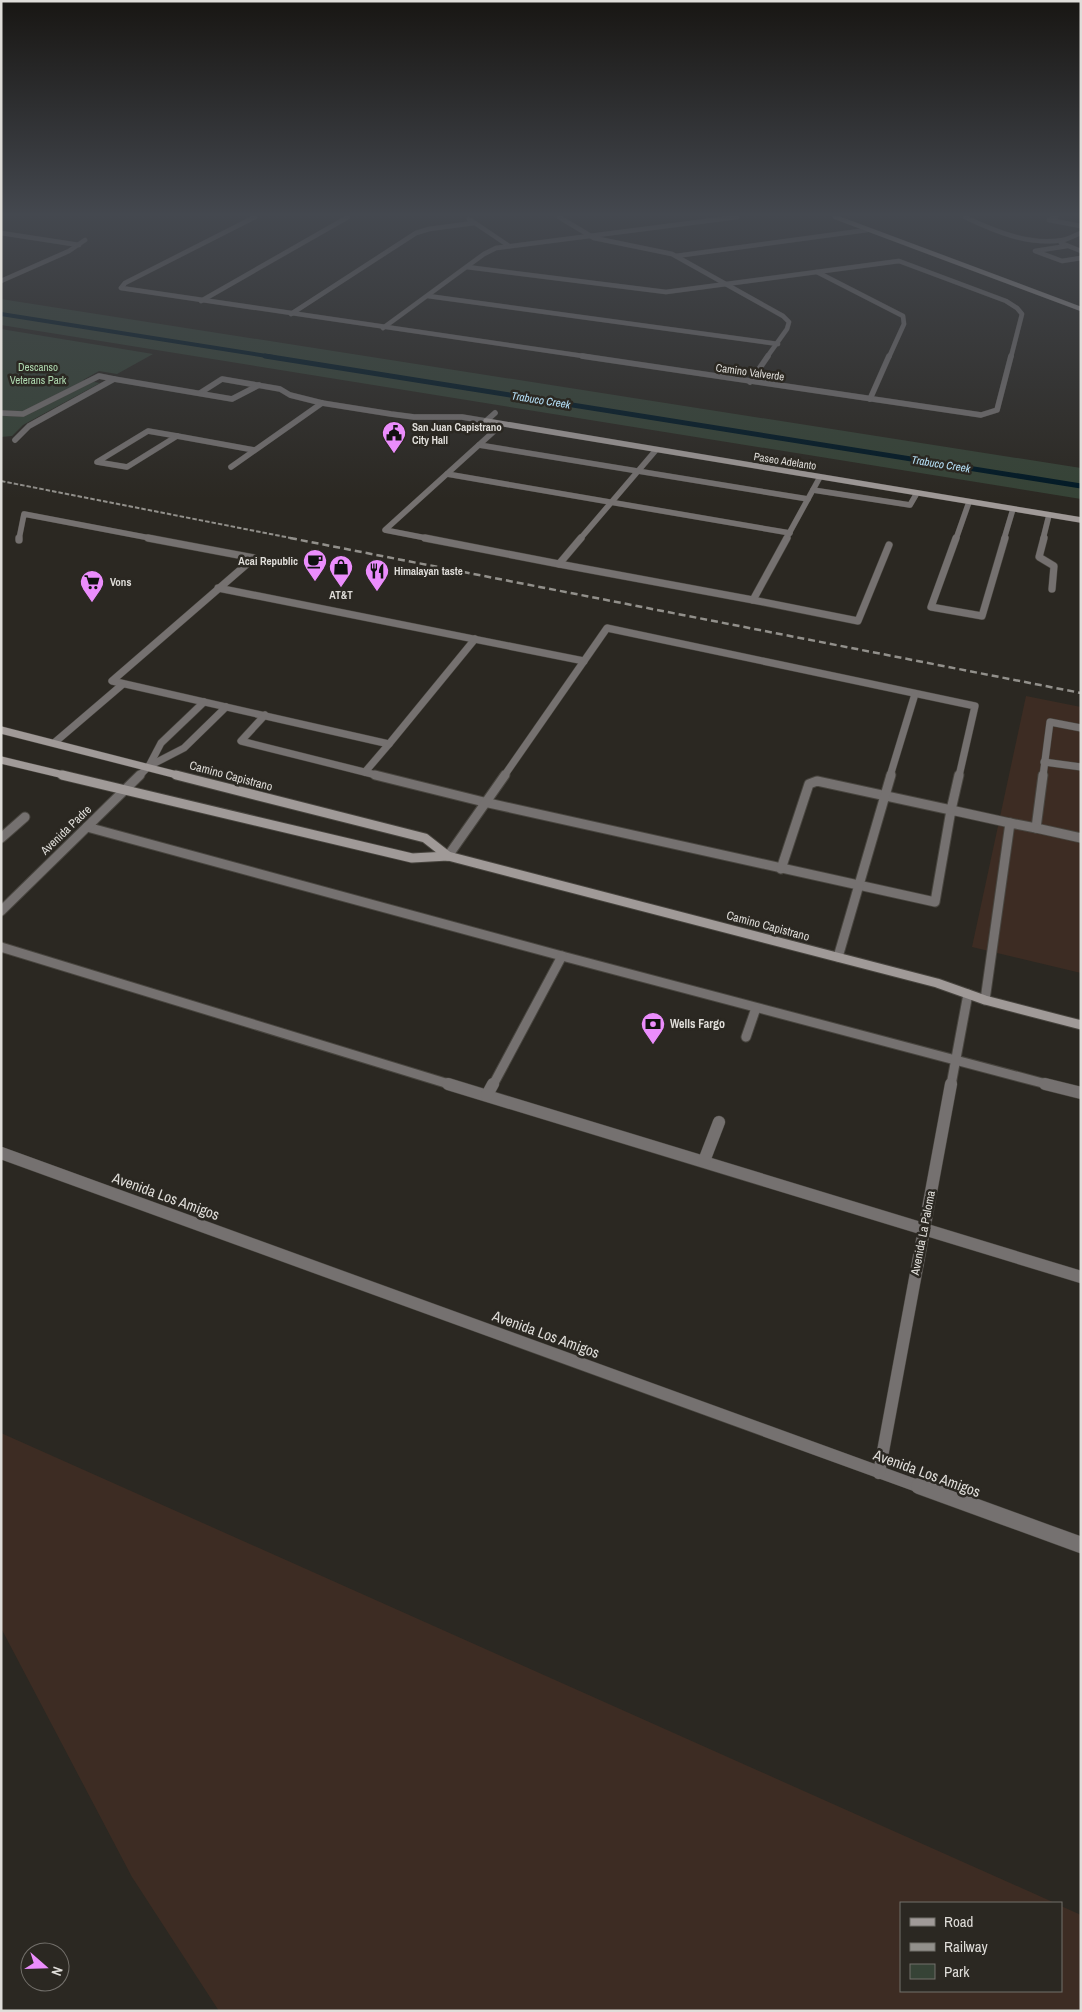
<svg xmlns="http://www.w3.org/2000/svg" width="1082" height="2012" font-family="'Archivo Narrow',sans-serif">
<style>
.commercial{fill:#3d2c23}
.green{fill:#364336}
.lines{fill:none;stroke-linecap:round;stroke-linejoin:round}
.stream-far1{stroke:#011925;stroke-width:4}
.stream{stroke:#011925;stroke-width:5}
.lane-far4-casing{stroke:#48453f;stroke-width:5}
.lane-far3-casing{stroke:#48453f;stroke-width:6}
.lane-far2-casing{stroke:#48453f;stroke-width:8}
.lane-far1-casing{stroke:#48453f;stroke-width:11}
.lane-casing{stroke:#48453f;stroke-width:13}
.street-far5-casing{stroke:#48453f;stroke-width:5}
.street-far4-casing{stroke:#48453f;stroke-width:6}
.street-far3-casing{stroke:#48453f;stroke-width:8}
.street-far2-casing{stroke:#48453f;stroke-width:11}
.street-far1-casing{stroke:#48453f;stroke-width:13}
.street-casing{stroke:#48453f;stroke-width:17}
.secondary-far3-casing{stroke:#48453f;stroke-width:5}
.secondary-far2-casing{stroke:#48453f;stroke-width:6}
.secondary-far1-casing{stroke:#48453f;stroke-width:8}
.secondary-casing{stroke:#48453f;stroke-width:11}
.lane-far4{stroke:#757170;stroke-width:4.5}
.lane-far3{stroke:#757170;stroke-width:5.5}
.lane-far2{stroke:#757170;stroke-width:7}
.lane-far1{stroke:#757170;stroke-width:9}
.lane{stroke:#757170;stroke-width:12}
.street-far5{stroke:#757170;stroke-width:4.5}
.street-far4{stroke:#757170;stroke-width:5.5}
.street-far3{stroke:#757170;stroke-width:7}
.street-far2{stroke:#757170;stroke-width:9}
.street-far1{stroke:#757170;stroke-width:12}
.street{stroke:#757170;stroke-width:16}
.secondary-far3{stroke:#a09a98;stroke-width:4.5}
.secondary-far2{stroke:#a09a98;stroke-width:5.5}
.secondary-far1{stroke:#a09a98;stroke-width:7}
.secondary{stroke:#a09a98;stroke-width:9}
.rail-far1{stroke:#92908b;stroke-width:2;stroke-dasharray:4.5 2;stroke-linecap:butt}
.rail{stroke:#92908b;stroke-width:2.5;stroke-dasharray:7 4;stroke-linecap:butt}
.labels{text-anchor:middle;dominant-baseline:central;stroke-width:5;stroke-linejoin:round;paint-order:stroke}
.far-park-label{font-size:11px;fill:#aed8af;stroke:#2b2822}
.far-street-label{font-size:11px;fill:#dfddd9;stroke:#2b2822}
.far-water-label{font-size:11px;font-style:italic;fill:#b6e1f9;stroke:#2b2822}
.far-poi-label{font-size:11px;font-weight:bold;fill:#dfddd9;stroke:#2b2822;text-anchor:start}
.street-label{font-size:12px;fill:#dfddd9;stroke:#2b2822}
.poi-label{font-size:12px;font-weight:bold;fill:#dfddd9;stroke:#2b2822;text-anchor:start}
.near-street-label{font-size:15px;fill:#dfddd9;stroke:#2b2822}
</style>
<rect width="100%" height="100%" fill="#2b2822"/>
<!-- commercial -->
<g class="commercial">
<polygon points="1026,696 1081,707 1081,973 972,947"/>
<polygon points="1,1433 1055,1903 901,1903 901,1991 1061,1991 1061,1906 1081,1915 1081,2011 219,2011 132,1877 1,1628"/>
</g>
<!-- green -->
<g class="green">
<polygon points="1,299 1081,468 1081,499 1,325"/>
<polygon points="1,329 153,354 117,374 99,371 83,380 100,383 23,425 12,436 1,437"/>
</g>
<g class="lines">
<!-- stream-far1 -->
<polyline class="stream-far1" points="1,314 273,357"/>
<!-- stream -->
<polyline class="stream" points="265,356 1081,486"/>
<!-- lane-far4 casing -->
<g class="lane-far4-casing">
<g id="lane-far4">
<path d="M965 217C994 231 1030 246 1063 240 1069 239 1075 235 1081 233"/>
<polyline points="1056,217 1049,220 1081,226"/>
<polyline points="1061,243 1081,251"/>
<polyline points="1067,246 1035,251 1062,261 1081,258"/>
</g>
</g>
<!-- lane-far3 casing -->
<g class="lane-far3-casing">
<g id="lane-far3">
<polyline points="200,393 222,379 280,389 290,395 322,403 391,414 414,417 462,417 486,421 495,413"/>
<polyline points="1,413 23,414 99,376 114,379"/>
<polygon points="148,431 177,436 127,467 97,462"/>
<polyline points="177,436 254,450"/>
<polyline points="15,440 29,426 114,379 232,399 259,385"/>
<polyline points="479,445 808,499"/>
<polyline points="231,467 322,403"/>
<polyline points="447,474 790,533"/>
<polyline points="813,490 910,505 917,493"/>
<polyline points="19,539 24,514 155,539"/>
<polyline points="431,539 385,530 502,424"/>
<polyline points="580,539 656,450"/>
<polyline points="786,539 820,477"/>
<polyline points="956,539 969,502"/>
<polyline points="1004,539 1013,509"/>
<polyline points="1043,539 1049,515"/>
</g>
</g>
<!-- lane-far2 casing -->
<g class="lane-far2-casing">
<g id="lane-far2">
<polyline points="148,538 254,558 112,681 389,744 475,639"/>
<polyline points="425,538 559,564 581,538"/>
<polyline points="956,538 931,607 982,616 1005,538"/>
<polyline points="1044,538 1039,557 1054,566 1052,589"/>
<polyline points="19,540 19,538"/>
<polyline points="559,564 753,600 787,538"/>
<polyline points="218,588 584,661"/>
<polyline points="753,600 858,621 889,545"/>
<polyline points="265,715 241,741 380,776"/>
<polyline points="54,743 123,684"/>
<polyline points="1044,762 1081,767"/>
<polyline points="149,766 184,748 226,707"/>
<polyline points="149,766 161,743 204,702"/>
<polyline points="365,772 389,744"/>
<polyline points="504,776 607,628 975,706 959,776"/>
<polyline points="890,776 915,694"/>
<polyline points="1043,776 1050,722 1081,728"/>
</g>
</g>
<!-- lane-far1 casing -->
<g class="lane-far1-casing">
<g id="lane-far1">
<polyline points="375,775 484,802 935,902 951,810 1010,823"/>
<polyline points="1043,775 1036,828 1081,838"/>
<polyline points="87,827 562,956 1050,1085"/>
<polyline points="1,838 25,817"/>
<polyline points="448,856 505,775"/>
<polyline points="781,869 809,784 817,781 951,810 959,775"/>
<polyline points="1,947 452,1085"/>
<polyline points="838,957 891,775"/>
<polyline points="985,1000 1010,823 1036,828"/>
<polyline points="746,1037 756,1008"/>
<polyline points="493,1085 562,956"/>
</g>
</g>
<!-- lane casing -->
<g class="lane-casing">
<g id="lane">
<polyline points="448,1084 1081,1277"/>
<polyline points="1045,1084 1081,1093"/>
<polyline points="487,1095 493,1084"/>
<polyline points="704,1161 719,1122"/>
</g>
</g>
<!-- street-far5 casing -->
<g class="street-far5-casing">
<g id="street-far5">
<polyline points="255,217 125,283 121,288 590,357"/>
<polyline points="559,217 594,238 672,254 783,316 789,322 787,329 767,357"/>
<polyline points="469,219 509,246"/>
<polyline points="1,233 79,245"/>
<polyline points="676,256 867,230"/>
<polyline points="467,267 666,292 899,261 1006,301 1017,308 1022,314 1011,357"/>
<polyline points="817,272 903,316 904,324 889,357"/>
<polyline points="1,281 69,251 85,240"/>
<polyline points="428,296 778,344"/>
<polyline points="201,301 348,217"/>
<polyline points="291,314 416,233 429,229 474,223"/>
<polyline points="383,328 484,254 496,248 737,217"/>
</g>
</g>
<!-- street-far4 casing -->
<g class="street-far4-casing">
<g id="street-far4">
<polyline points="582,356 981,415 997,410 1011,356"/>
<polyline points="750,382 768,356"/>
<polyline points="870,399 889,356"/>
</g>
</g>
<!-- street-far3 casing -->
<g class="street-far3-casing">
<polyline id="street-far3" points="139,776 149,766"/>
</g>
<!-- street-far2 casing -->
<g class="street-far2-casing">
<g id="street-far2">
<polyline points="1,911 140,775"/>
<polyline points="951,1085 968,994"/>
</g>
</g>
<!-- street-far1 casing -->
<g class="street-far1-casing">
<g id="street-far1">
<polyline points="1,1153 923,1488"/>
<polyline points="879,1473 951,1084"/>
</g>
</g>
<!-- street casing -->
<g class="street-casing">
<polyline id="street" points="919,1486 1081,1545"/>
</g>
<!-- secondary-far3 casing -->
<g class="secondary-far3-casing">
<polyline id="secondary-far3" points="835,217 1081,309"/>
</g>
<!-- secondary-far2 casing -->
<g class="secondary-far2-casing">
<polyline id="secondary-far2" points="486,421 1081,520"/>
</g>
<!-- secondary-far1 casing -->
<g class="secondary-far1-casing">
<g id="secondary-far1">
<polyline points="1,730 181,776"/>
<polyline points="1,760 68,776"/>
</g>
</g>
<!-- secondary casing -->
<g class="secondary-casing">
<g id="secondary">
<polyline points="62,775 412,858 448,856 937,983 985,1000 1081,1025"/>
<polyline points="176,775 425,838 448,856"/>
</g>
</g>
<!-- lane-far4 -->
<use href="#lane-far4" class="lane-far4"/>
<!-- lane-far3 -->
<use href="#lane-far3" class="lane-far3"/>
<!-- lane-far2 -->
<use href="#lane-far2" class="lane-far2"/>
<!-- lane-far1 -->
<use href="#lane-far1" class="lane-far1"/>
<!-- lane -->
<use href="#lane" class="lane"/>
<!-- street-far5 -->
<use href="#street-far5" class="street-far5"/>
<!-- street-far4 -->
<use href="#street-far4" class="street-far4"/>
<!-- street-far3 -->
<use href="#street-far3" class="street-far3"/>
<!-- street-far2 -->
<use href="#street-far2" class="street-far2"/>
<!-- street-far1 -->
<use href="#street-far1" class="street-far1"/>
<!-- street -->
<use href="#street" class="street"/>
<!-- secondary-far3 -->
<use href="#secondary-far3" class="secondary-far3"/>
<!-- secondary-far2 -->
<use href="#secondary-far2" class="secondary-far2"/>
<!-- secondary-far1 -->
<use href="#secondary-far1" class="secondary-far1"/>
<!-- secondary -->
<use href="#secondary" class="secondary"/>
<!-- rail-far1 -->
<polyline class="rail-far1" points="1,481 296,539"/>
<!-- rail -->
<polyline class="rail" points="290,538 1081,693"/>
</g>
<!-- sky -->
<linearGradient id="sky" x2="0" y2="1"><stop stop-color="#181613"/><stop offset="0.43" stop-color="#44484f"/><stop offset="1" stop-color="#44484f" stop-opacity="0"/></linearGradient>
<rect width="1082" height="499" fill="url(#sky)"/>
<!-- icons -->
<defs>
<g id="civic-pin" transform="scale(1.25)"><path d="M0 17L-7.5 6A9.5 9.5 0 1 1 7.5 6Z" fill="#eb8dfc" stroke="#2b2822"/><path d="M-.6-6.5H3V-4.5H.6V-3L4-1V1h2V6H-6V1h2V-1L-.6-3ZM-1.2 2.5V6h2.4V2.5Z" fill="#111"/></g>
<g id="cafe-pin" transform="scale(1.25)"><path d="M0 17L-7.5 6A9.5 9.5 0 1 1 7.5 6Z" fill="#eb8dfc" stroke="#2b2822"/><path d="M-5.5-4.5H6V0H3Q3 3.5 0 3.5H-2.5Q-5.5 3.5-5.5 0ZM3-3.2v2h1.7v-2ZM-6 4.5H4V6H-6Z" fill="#111"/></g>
<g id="shop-pin" transform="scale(1.25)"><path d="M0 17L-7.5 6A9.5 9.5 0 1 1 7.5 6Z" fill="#eb8dfc" stroke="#2b2822"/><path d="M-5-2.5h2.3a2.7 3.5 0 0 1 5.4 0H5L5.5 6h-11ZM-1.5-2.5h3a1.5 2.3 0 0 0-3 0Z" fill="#111"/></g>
<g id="restaurant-pin" transform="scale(1.25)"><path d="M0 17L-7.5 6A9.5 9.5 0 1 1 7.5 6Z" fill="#eb8dfc" stroke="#2b2822"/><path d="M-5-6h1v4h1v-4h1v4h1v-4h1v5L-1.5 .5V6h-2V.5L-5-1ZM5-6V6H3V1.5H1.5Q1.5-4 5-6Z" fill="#111"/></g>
<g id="supermarket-pin" transform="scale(1.25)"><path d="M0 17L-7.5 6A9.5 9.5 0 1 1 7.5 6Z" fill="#eb8dfc" stroke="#2b2822"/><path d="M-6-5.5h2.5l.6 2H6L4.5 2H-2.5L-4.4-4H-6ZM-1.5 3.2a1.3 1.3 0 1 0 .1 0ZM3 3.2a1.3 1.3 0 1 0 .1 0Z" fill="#111"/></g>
<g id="bank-pin" transform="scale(1.25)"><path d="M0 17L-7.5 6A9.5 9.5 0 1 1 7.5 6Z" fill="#eb8dfc" stroke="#2b2822"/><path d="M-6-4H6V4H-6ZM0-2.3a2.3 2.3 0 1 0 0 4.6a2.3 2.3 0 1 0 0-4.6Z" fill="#111"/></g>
</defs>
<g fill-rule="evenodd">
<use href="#civic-pin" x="394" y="433"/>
<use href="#cafe-pin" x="315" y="561"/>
<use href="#shop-pin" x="341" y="567"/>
<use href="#restaurant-pin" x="377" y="571"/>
<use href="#supermarket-pin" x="92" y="582"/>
<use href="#bank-pin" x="653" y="1024"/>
</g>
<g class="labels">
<!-- far-park labels -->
<g class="far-park-label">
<text x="38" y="367">Descanso<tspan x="38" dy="13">Veterans Park</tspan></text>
</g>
<!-- far-street labels -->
<g class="far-street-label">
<text transform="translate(750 372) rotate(8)">Camino Valverde</text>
<text transform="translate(785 461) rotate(9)">Paseo Adelanto</text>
</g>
<!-- far-water labels -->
<g class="far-water-label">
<text transform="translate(541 400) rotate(9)">Trabuco Creek</text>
<text transform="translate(941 464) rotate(9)">Trabuco Creek</text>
</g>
<!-- far-poi labels -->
<g class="far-poi-label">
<text x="412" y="427">San Juan Capistrano<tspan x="412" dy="13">City Hall</tspan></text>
<text x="298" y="561" text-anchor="end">Acai Republic</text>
<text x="394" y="571">Himalayan taste</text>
<text x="110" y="582">Vons</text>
<text x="341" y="595" text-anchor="middle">AT&amp;T</text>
</g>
<!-- street labels -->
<g class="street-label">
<text transform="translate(231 776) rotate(15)">Camino Capistrano</text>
<text transform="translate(66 830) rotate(-44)">Avenida Padre</text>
<text transform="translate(768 926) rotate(15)">Camino Capistrano</text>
<text transform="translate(923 1233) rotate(-79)">Avenida La Paloma</text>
</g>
<!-- poi labels -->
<g class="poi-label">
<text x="670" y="1024">Wells Fargo</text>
</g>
<!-- near-street labels -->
<g class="near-street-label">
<text transform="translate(166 1196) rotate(20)">Avenida Los Amigos</text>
<text transform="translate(546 1334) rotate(20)">Avenida Los Amigos</text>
<text transform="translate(927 1473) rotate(20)">Avenida Los Amigos</text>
</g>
</g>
<!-- border -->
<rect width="1082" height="2012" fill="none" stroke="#dfddd9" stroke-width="5"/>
<!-- legend -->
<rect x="900" y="1902" width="162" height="90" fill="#2b2822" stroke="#73706b"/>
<rect x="910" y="1918" width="25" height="8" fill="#a09a98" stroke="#73706b"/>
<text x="944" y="1927" font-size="15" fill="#dfddd9">Road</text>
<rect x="910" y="1943" width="25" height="8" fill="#92908b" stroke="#73706b"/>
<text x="944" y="1952" font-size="15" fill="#dfddd9">Railway</text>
<rect x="910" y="1964" width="25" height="15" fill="#364336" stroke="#73706b"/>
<text x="944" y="1977" font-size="15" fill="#dfddd9">Park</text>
<!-- north arrow -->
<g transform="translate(45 1967) rotate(110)"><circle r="24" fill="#2b2822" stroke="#73706b"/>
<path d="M0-4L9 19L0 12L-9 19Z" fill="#eb8dfc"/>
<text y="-8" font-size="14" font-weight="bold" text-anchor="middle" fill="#dfddd9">N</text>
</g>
</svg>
